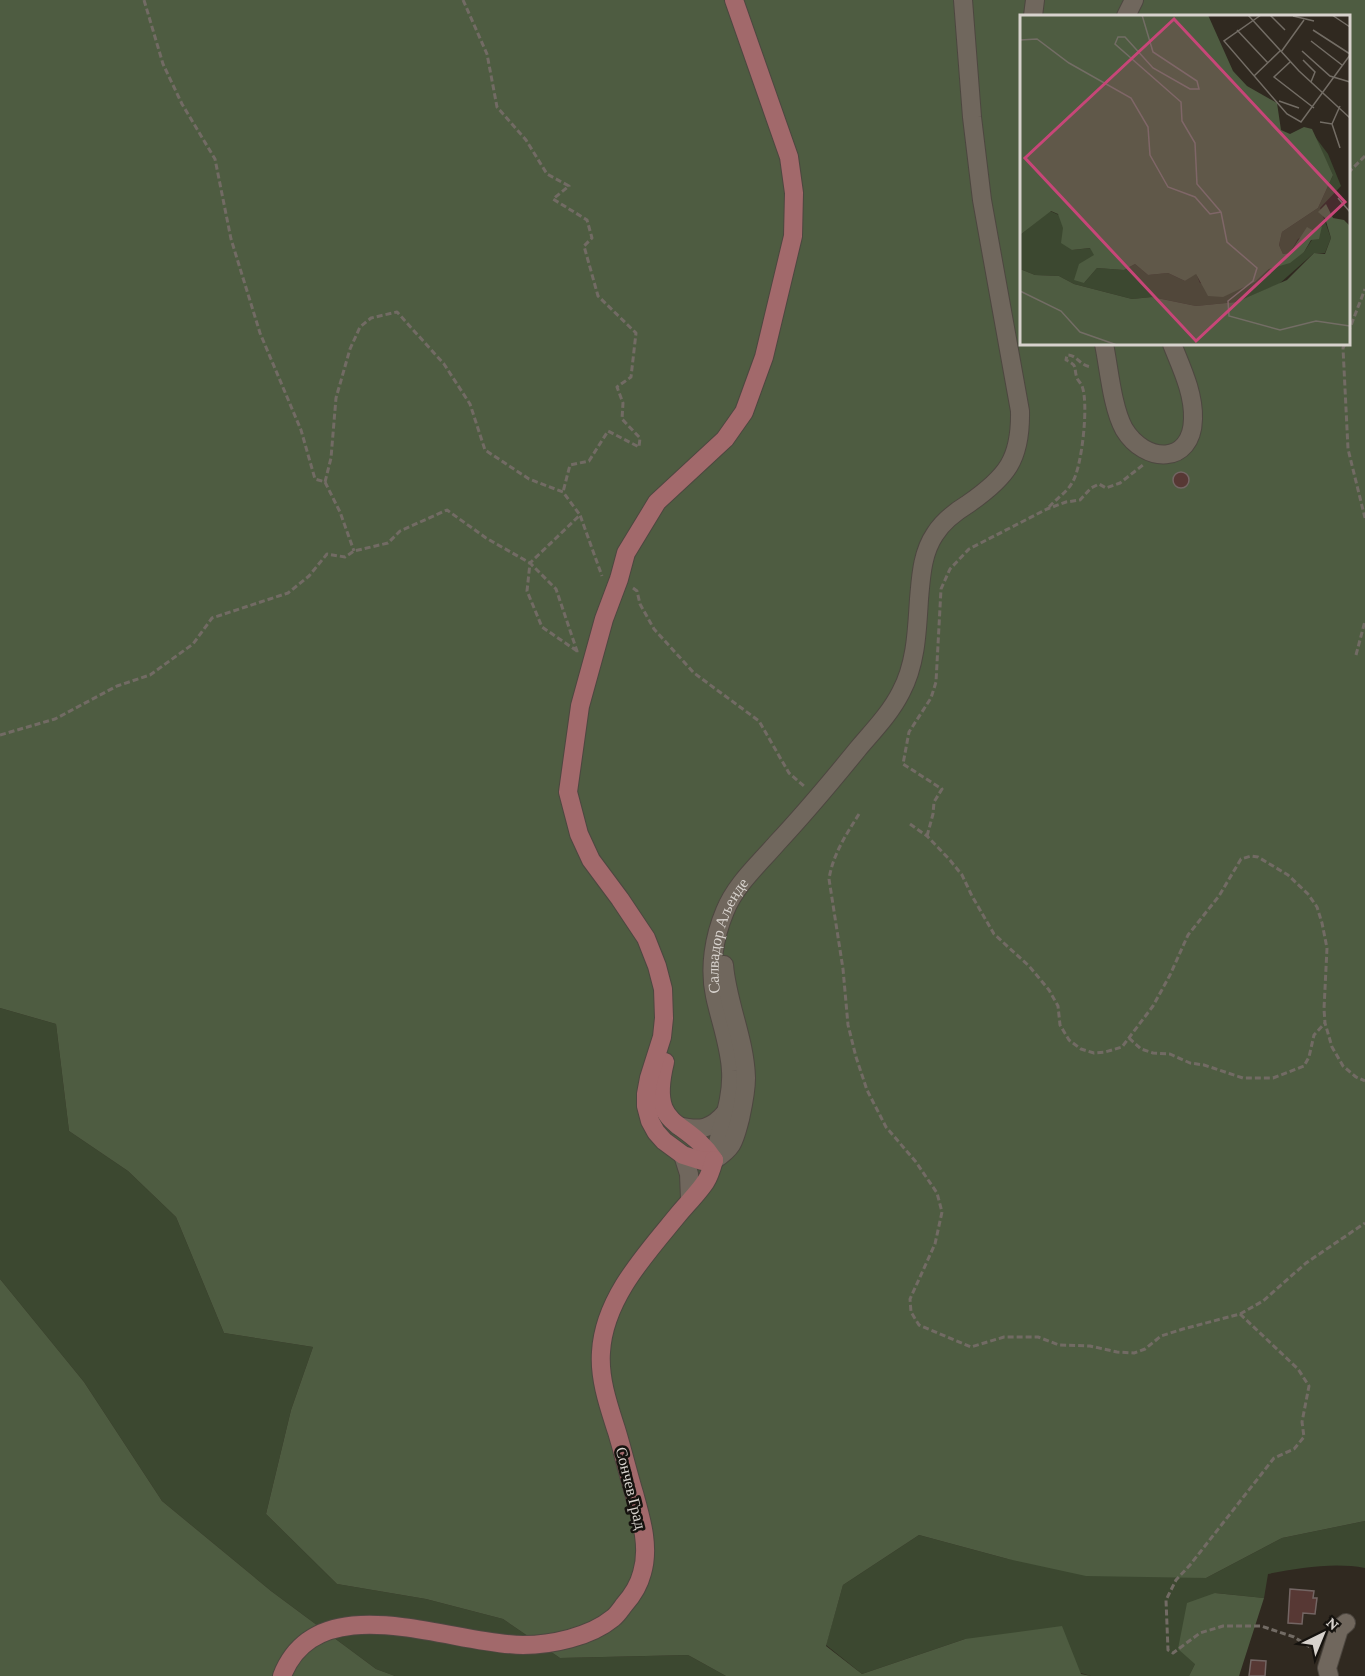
<svg xmlns="http://www.w3.org/2000/svg" width="1365" height="1676" font-family="'Crimson Pro',serif">
<style>
.green{fill:#3c4830}
.forest{fill:#4e5c41;fill-rule:evenodd}
.building{fill:#573834;stroke:#736563;stroke-width:1.5}
.lines{fill:none;stroke-linecap:round;stroke-linejoin:round}
.minor-casing{stroke:#4d4740;stroke-width:20}
.major-casing{stroke:#4d4740;stroke-width:20}
.path{stroke:#726b64;stroke-width:3;stroke-dasharray:6 3;stroke-linecap:butt}
.minor{stroke:#70675d;stroke-width:18}
.major{stroke:#a2696b;stroke-width:18}
.labels{text-anchor:middle;dominant-baseline:central;stroke-width:5;stroke-linejoin:round;paint-order:stroke}
.street-label{font-size:16px;fill:#d7d2cd;stroke:#15120e}
.inset-road{fill:none;stroke:#736d65;stroke-width:1.5}
.view{fill:#c74678;fill-opacity:0.15;stroke:#c74678;stroke-width:3}
.inset-edge{fill:none;stroke:#d7d2cd;stroke-width:3}
</style>
<rect width="100%" height="100%" fill="#302920"/>
<!-- green -->
<g class="green">
<polygon points="0,1008 56,1024 69,1131 128,1171 176,1217 224,1333 313,1347 291,1410 266,1514 337,1584 426,1599 503,1619 560,1658 688,1655 726,1676 395,1676 376,1669 271,1591 162,1501 84,1382 0,1279"/>
<path d="M1365 1521V1568C1334 1562 1299 1568 1268 1574L1264 1598 1215 1593 1195 1664 1189 1676H1091L965 1639 862 1674 826 1645 843 1585 919 1535 1008 1559 1206 1578 1282 1538Z"/>
</g>
<!-- forest -->
<g class="forest">
<path d="M0 0H1365V1521L1282 1538 1206 1578 1086 1576 1008 1559 919 1535 843 1585 826 1646 862 1674 965 1639 1062 1626 1081 1674 1091 1676H726L688 1655 560 1658 503 1619 426 1599 337 1584 266 1514 291 1410 313 1347 224 1333 176 1217 128 1171 69 1131 56 1024 0 1008ZM1022 16H1348V344H1022Z"/>
<polygon points="0,1279 84,1382 162,1501 271,1591 376,1669 395,1676 0,1676"/>
<polygon points="1215,1593 1264,1598 1239,1676 1189,1676 1195,1664 1178,1649 1187,1603"/>
</g>
<!-- building -->
<g class="building">
<circle cx="1181" cy="480" r="8"/>
<polygon points="1290,1589 1314,1591 1313,1598 1317,1598 1315,1614 1303,1613 1302,1624 1288,1623"/>
<polygon points="1251,1660 1266,1661 1265,1676 1249,1676"/>
</g>
<g class="lines">
<!-- minor casing -->
<g class="minor-casing">
<g id="minor">
<polyline points="1033,16 1035,0"/>
<polyline points="1126,16 1134,0"/>
<path d="M1104 344C1109 368 1112 407 1124 429 1145 464 1192 465 1193 419 1194 393 1181 367 1172 344"/>
<path d="M678 1126C700 1131 711 1130 726 1112"/>
<polyline points="683,1155 689,1174 690,1199"/>
<path id="s1" d="M714 1160C719 1131 733 1101 731 1071 730 1046 720 1020 715 996 709 968 714 937 725 911 736 884 758 865 777 843 805 813 831 782 857 750 872 732 890 714 901 692 916 664 917 631 919 599 921 577 922 553 935 534 943 521 955 512 968 504 1007 477 1021 459 1020 411L982 200 972 117 963 0"/>
<path d="M714 1160C734 1147 734 1141 740 1119 743 1105 746 1092 746 1078 745 1039 727 1003 724 965"/>
<polyline points="1329,1676 1327,1668 1339,1629 1346,1623"/>
</g>
</g>
<!-- major casing -->
<g class="major-casing">
<g id="major">
<path d="M665 1062C648 1132 686 1116 714 1160"/>
<polyline points="714,1160 702,1161 683,1155 664,1141 656,1132 650,1121 646,1106 646,1094 649,1078 662,1037 664,1018 663,989 657,966 646,938 620,899 591,860 579,834 568,792 580,706 604,619 619,579 626,553 657,502 725,439 744,412 764,357 793,236 794,193 789,157 734,0"/>
<path d="M282 1676C318 1583 452 1645 523 1645 551 1645 590 1637 613 1618 617 1615 621 1609 624 1605 632 1596 639 1585 642 1573 650 1547 641 1518 634 1493 628 1473 623 1452 617 1432 609 1407 599 1379 601 1352 604 1299 645 1255 677 1216 685 1206 700 1191 706 1181 710 1175 712 1167 714 1160"/>
</g>
</g>
<!-- path -->
<g class="path">
<polyline points="144,0 163,64 182,104 215,159 231,239 260,333 301,430 315,479 325,482 331,458 336,398 350,349 360,327 371,318 397,312 444,364 470,404 485,450 529,479 563,492 580,515"/>
<polyline points="463,0 487,54 497,107 526,140 547,174 569,186 553,199 587,220 592,238 584,246 598,296 636,333 631,377 617,387 623,403 622,419 640,438 639,447 608,431 589,461 570,465 563,492"/>
<polyline points="1348,173 1365,156"/>
<polyline points="1348,333 1365,289"/>
<polyline points="1345,344 1343,348 1348,449 1365,518"/>
<polyline points="325,482 340,512 354,551"/>
<path d="M1049 507C1056 499 1067 492 1072 483 1082 468 1089 403 1082 386 1081 383 1078 381 1077 378 1073 367 1079 366 1066 360L1067 355C1078 355 1079 366 1092 367"/>
<polyline points="633,588 637,591 640,604 654,629 694,673 759,721 789,773 805,787"/>
<polyline points="577,651 542,627 527,591 530,563 556,589 577,651 577,654"/>
<polyline points="1356,655 1365,621"/>
<polyline points="0,735 55,719 117,686 150,675 193,644 212,618 288,593 309,576 327,554 345,557 354,551 388,543 400,531 447,510 486,538 530,563 580,515 602,576"/>
<path d="M859 814C846 835 833 854 829 879L843 969 848 1025 856 1057 867 1090 886 1127 916 1162 937 1193 942 1212 935 1244 910 1299 911 1312 919 1325 971 1347 1004 1337H1038L1059 1345 1090 1346 1117 1352 1134 1353 1145 1349 1161 1336 1183 1329 1240 1314 1263 1301 1306 1263 1365 1223"/>
<polyline points="910,824 927,836 949,859 962,875 972,896 994,934 1029,966 1049,990 1058,1006 1060,1025 1069,1040 1081,1049 1094,1053 1105,1052 1122,1047 1153,1006 1170,975 1188,935 1219,896 1241,859 1251,856 1258,857 1288,875 1308,894 1317,907 1322,923 1327,948 1324,1009 1325,1023 1332,1047 1343,1066 1356,1077 1365,1081"/>
<polyline points="927,836 933,814 934,802 942,789 903,764 909,732 931,698 936,682 941,589 950,569 969,549 1047,509 1066,502 1080,500 1091,488 1099,484 1106,488 1120,483 1143,465"/>
<polyline points="1129,1038 1141,1049 1153,1053 1170,1054 1190,1063 1204,1065 1243,1078 1273,1078 1304,1066 1309,1057 1314,1035 1325,1023"/>
<polyline points="1240,1314 1298,1369 1309,1386 1302,1422 1304,1437 1294,1449 1274,1458 1190,1565 1176,1580 1166,1600 1168,1650 1173,1653 1200,1633 1223,1626 1261,1626 1294,1637 1315,1650"/>
</g>
<!-- minor -->
<use href="#minor" class="minor"/>
<!-- major -->
<use href="#major" class="major"/>
</g>
<g class="labels">
<!-- street labels -->
<g class="street-label">
<text stroke="none"><textPath href="#s1" startOffset="231">Салвадор Аљенде</textPath></text>
<text transform="translate(631 1488) rotate(76)">Сончев Град</text>
</g>
</g>
<!-- overview -->
<g transform="translate(1020 15)">
<rect width="330" height="330" fill="#302920"/>
<path d="M293 119 308 139 321 171 300 193 311 223 305 238H294L259 269 216 287 176 291 132 282 112 284 54 269 39 261 15 260 0 254V220L30 196 39 200 52 235 71 233 75 240 64 268 77 253 104 255 115 249 128 260 148 258 165 266 176 258 180 268 215 274 235 267 249 254 284 237 301 211 278 224 270 238 263 239 259 230 262 217 298 193 313 160Z" fill="#3c4830"/>
<path d="M0 0H188L213 56 227 71 257 88 261 115 270 119 284 112 292 114 313 160 298 193 262 217 259 230 263 239 270 238 287 212 294 216 302 211 299 224 291 225 284 237 270 248 249 254 235 267 203 282 188 281 176 259 165 266 148 258 128 260 115 249 104 255 77 253 64 268 54 265 59 249 74 240 70 233 52 235 41 228 43 213 38 199 31 196 0 220ZM306 189 313 203 324 205 330 211V330H0V254L15 260 39 261 54 269 112 284 132 282 176 291 216 287 267 265 294 238 305 239 311 223 305 203 298 197Z" fill="#4e5c41"/>
<path class="inset-road" d="M122 0 133 37 177 66 179 74H170L133 53 105 22H98L95 29 161 87 162 106 175 128 177 169 201 197M228 0 279 56 330 103M241 0 204 26 267 99 281 107 330 40M250 0 265 15M312 0 330 12M273 1 294 6M217 15 248 48M293 15 330 39M0 25 17 24 49 48 111 83 128 112 130 140 148 172 175 182 190 199 201 197M291 26 322 50M282 36 310 61 330 67M261 37 284 5M283 45 295 57 291 67M270 47 254 62 294 93M234 61 260 36M259 86 279 93M300 107 312 109 320 91M312 109 320 133M318 183 330 197M201 197 207 227 237 253 233 266 208 286 209 301 260 315 296 306 330 311M0 276 41 296 60 317 97 330"/>
<path class="view" d="M154 4 325 187 176 326 5 143Z"/>
<rect width="330" height="330" class="inset-edge"/>
</g>
<!-- north arrow -->
<g transform="translate(1323 1634) rotate(43)" stroke="#15120e" stroke-width="4.5" paint-order="stroke">
<path d="M0-4.5L10 22L0 15L-10 22Z" fill="#d7d2cd"/>
<text y="-9" font-size="16" font-weight="bold" text-anchor="middle" fill="#d7d2cd">N</text>
</g>
</svg>
